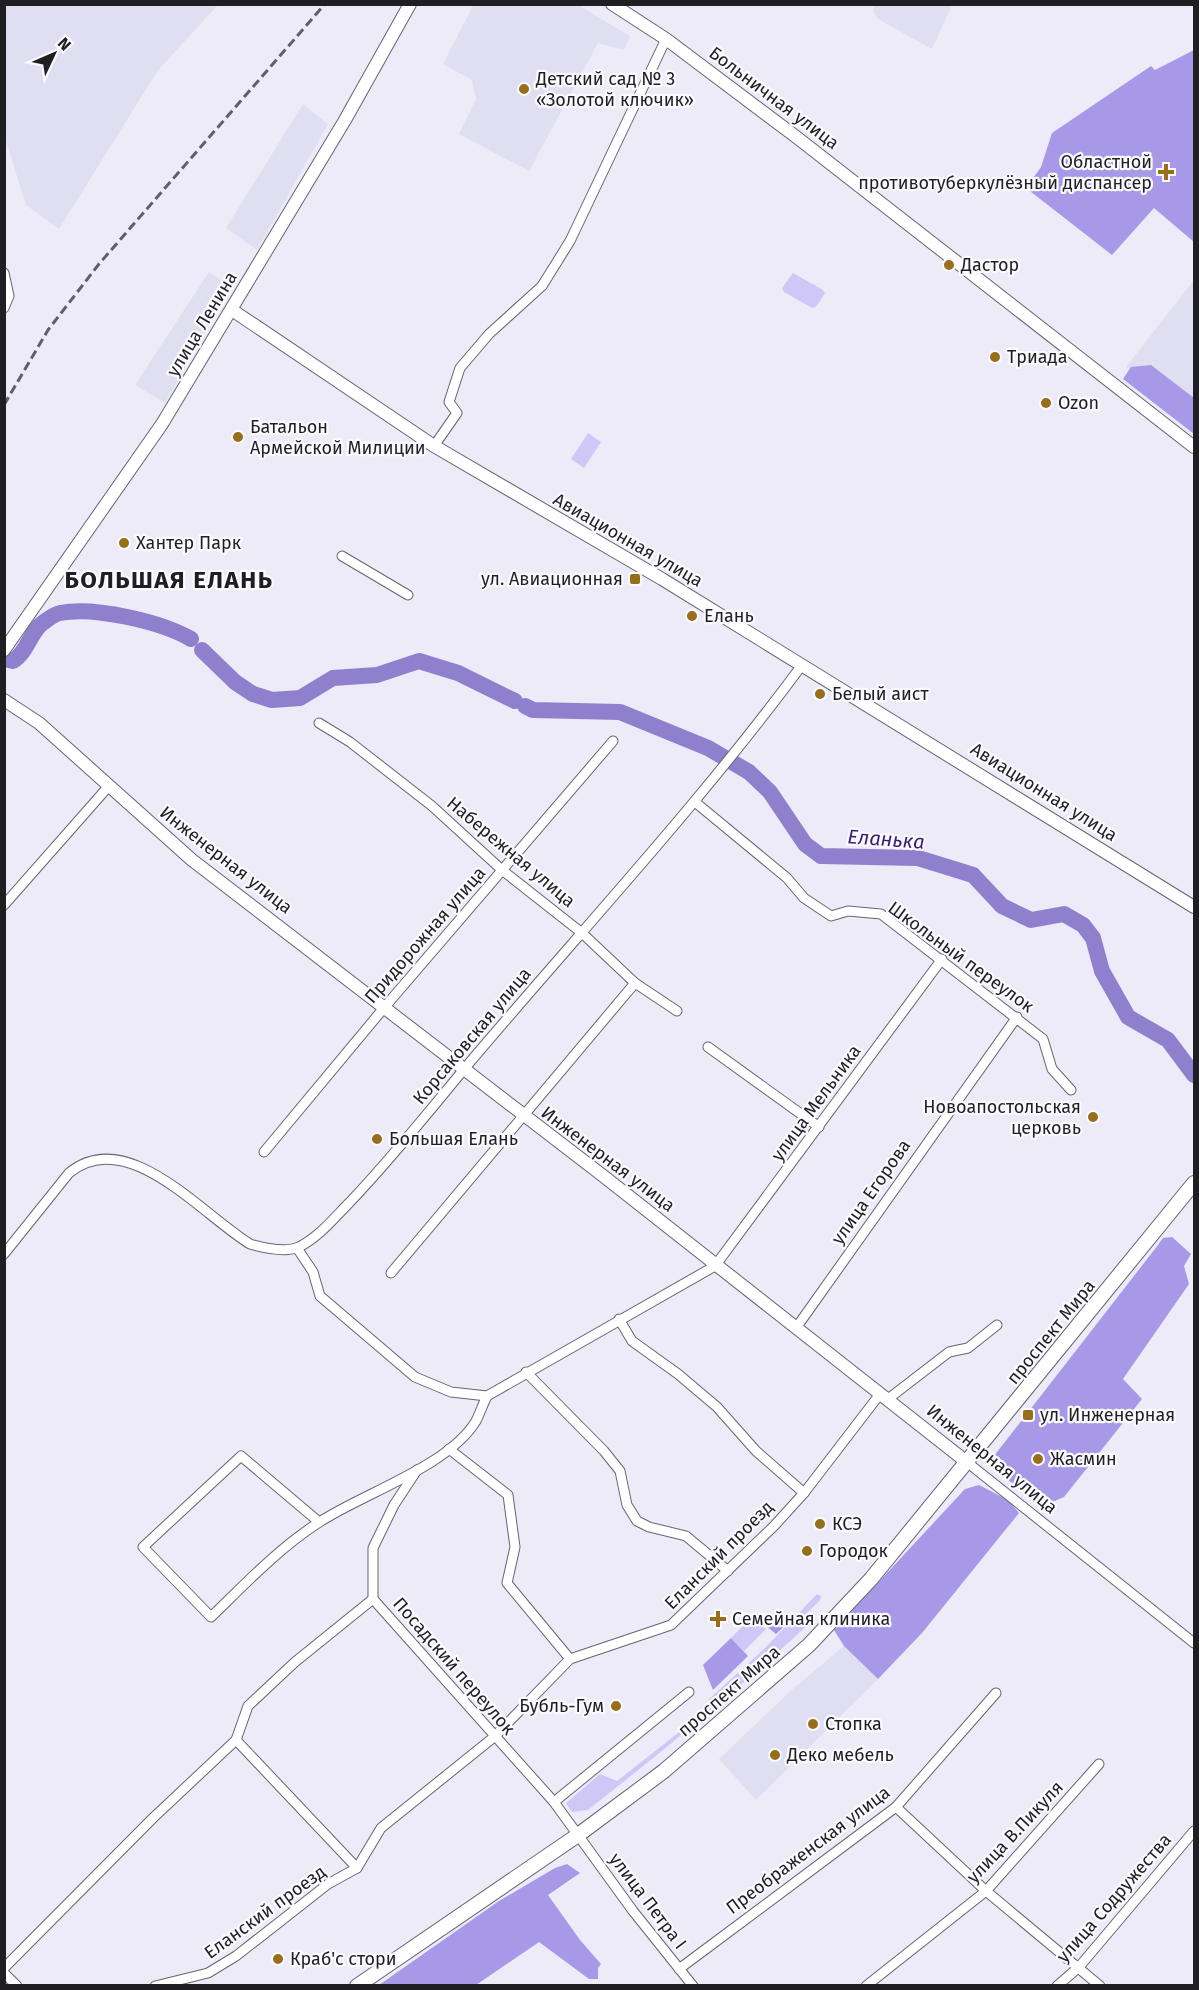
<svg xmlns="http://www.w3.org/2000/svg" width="1199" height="1990" font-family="'Fira Sans',sans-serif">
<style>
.built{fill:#e0def1}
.green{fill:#cfc8f7}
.forest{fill:#a899e8}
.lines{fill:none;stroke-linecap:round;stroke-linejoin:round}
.river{stroke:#8f80ce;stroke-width:16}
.street-casing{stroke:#66656f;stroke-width:11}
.secondary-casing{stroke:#66656f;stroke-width:14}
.primary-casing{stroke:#66656f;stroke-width:16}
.street{stroke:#fff;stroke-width:9}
.secondary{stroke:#fff;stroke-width:12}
.primary{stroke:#fff;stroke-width:14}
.rail{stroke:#605f66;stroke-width:3;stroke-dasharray:9 4.5;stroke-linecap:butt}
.poi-dot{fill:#976e1a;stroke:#fafaff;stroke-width:2}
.labels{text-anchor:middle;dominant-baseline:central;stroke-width:4.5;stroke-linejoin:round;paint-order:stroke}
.poi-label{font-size:18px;fill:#1f1f23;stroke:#fafaff;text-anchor:start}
.street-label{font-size:18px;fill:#1f1f23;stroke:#fafaff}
.water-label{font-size:20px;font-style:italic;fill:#391a75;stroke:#fafaff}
.district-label{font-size:24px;font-weight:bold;letter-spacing:1.5px;fill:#1f1f23;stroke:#fafaff}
</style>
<rect width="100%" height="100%" fill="#edebf8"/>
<!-- built -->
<g class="built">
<polygon points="474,4 578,5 630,36 624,50 598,43 529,171 459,134 476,99 472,80 443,64"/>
<polygon points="4,5 218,5 158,70 59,229 26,205 5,138"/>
<polygon points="874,5 874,4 952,5 932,49 878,19 873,11"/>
<polygon points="303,104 328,124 257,250 226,228"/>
<polygon points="209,272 231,287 165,403 135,385"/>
<polygon points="1194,280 1194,419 1126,367"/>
<polygon points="844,1646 878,1679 756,1800 719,1759 795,1687"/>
</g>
<!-- green -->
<g class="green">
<polygon points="793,273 823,290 825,293 816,307 812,308 784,292 782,288"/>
<polygon points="588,433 601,442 584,468 571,459"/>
<path d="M817 1594 821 1596 820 1600 805 1615 810 1623C739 1689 664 1750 588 1810L572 1812 566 1803 600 1774 617 1781 701 1715 707 1709 709 1699 765 1648Z"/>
<polygon points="750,1619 766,1629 744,1651 731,1638"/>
</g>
<!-- forest -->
<g class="forest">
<polygon points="1194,50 1194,242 1154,208 1112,255 1026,188 1041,167 1052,133 1151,66 1155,70"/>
<polygon points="1151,365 1194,398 1194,434 1123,379 1131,367"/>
<polygon points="1172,1237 1191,1254 1184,1266 1189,1284 1123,1379 1142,1399 1064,1497 1048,1504 1028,1494 987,1465 1158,1245 1163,1238"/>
<polygon points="979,1485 1008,1500 1019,1513 922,1633 878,1679 844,1646 834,1630 965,1489"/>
<polygon points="757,1613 775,1627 789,1613 791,1620 776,1634 754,1616"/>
<polygon points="731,1638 748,1656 713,1690 703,1665"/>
<polygon points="567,1864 580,1873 548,1895 580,1940 601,1964 598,1968 598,1979 589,1979 539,1942 476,1985 379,1985 499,1901 555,1868"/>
</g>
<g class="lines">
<!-- river -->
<g class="river">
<polyline points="202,650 235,682 253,694 272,700 300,698 333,678 377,675 419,661 458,673 515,701"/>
<path d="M4 659 13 661C28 652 30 631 44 622 48 619 55 614 60 613 94 606 162 622 191 639"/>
<polyline points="525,706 533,710 620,712 708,748 749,772 770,792 805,844 821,856 918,858 973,875 1002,906 1031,920 1064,914 1083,925 1093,938 1102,971 1128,1017 1168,1040 1194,1075"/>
</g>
<!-- street casing -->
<g class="street-casing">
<g id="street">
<polyline points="4,273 9,296 4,308"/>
<polyline points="434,446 457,413 449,402 460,368 489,334 542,286 570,241 666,39"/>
<polyline points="342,556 408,595"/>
<polyline points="319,723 350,742 432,806 502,870 582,933 635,983 677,1011"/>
<polyline points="695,802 787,878 804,898 831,916 848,911 881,914 1043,1039 1052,1069 1071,1090"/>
<polyline points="4,905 108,787"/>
<polyline points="708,1047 819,1127"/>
<polyline points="264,1152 383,1009 613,741"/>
<polyline points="297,1248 313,1272 320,1296 415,1377 451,1392 487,1396 715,1266 942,959"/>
<path d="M4 1254 69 1173C127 1125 201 1214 250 1244 264 1248 285 1253 299 1247 319 1237 334 1218 350 1202 391 1159 427 1114 465 1068 578 934 698 806 802 665"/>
<polyline points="391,1273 635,983"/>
<polyline points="619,1319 632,1341 678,1374 717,1407 756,1451 804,1493"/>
<polyline points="796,1328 1017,1017"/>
<polyline points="526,1372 604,1451 620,1471 627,1505 637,1521 649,1527 686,1536 728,1571"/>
<polyline points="888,1399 949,1352 968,1348 997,1325"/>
<polyline points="449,1449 508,1495 515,1547 507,1583 570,1659"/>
<polyline points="968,1463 1194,1643"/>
<polyline points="417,1470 394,1505 373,1548 373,1599 554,1802 633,1911 693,1986"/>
<path d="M319 1522 241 1456 143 1547 211 1617C245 1584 278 1549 318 1523 363 1493 448 1467 476 1421 480 1413 483 1404 487 1396"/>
<polyline points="373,1599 295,1662 248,1706 236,1740 357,1868 381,1828 494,1737 570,1659 671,1625 774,1526 804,1493 880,1394"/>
<polyline points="554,1802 689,1692"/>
<polyline points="896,1807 986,1891 1100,1986"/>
<polyline points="4,1968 153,1818 236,1740"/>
<polyline points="679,1969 896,1807 996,1693"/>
<polyline points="4,1973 17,1986"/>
<polyline points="155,1986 208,1973 236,1956 328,1884 357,1868"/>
<polyline points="866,1986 986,1891 1099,1764"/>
<polyline points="1057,1986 1079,1967 1194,1831"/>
</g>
</g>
<!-- secondary casing -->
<g class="secondary-casing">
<g id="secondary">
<polyline points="612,4 666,39 795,136 1194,447"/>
<polyline points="232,310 434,446 662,579 1194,907"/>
<polyline points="4,650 162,424 345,120 410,4"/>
<polyline points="4,700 39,723 192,860 602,1175 968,1463"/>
</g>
</g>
<!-- primary casing -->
<g class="primary-casing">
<polyline id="primary" points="357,1986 578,1835 664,1771 809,1645 871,1579 1194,1183"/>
</g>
<!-- street -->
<use href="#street" class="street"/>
<!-- secondary -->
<use href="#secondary" class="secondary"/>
<!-- primary -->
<use href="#primary" class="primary"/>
<!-- rail -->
<polyline class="rail" points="4,405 48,330 99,264 325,4"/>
</g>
<!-- markers -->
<g class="poi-dot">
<circle cx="524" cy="89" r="6"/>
<path d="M1163 163h6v6h6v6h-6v6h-6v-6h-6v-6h6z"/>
<circle cx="949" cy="265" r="6"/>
<circle cx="995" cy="357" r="6"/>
<circle cx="1046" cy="403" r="6"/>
<circle cx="238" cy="437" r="6"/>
<circle cx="124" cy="543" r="6"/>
<rect x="629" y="573" width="12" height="12" rx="3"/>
<circle cx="692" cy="616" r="6"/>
<circle cx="820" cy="694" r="6"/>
<circle cx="1093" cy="1117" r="6"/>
<circle cx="377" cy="1139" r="6"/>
<rect x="1022" y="1409" width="12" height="12" rx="3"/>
<circle cx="1038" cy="1459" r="6"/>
<circle cx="820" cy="1524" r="6"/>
<circle cx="807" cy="1551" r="6"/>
<path d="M715 1610h6v6h6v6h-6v6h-6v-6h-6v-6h6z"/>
<circle cx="616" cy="1706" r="6"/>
<circle cx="813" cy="1724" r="6"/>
<circle cx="775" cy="1755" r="6"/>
<circle cx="278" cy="1959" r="6"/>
</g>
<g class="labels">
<!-- poi labels -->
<g class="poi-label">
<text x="536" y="79">Детский сад № 3<tspan x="536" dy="21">«Золотой ключик»</tspan></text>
<text x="1152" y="162" text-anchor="end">Областной<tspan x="1152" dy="21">противотуберкулёзный диспансер</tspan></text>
<text x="961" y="265">Дастор</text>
<text x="1007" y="357">Триада</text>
<text x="1058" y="403">Ozon</text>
<text x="250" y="427">Батальон<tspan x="250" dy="21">Армейской Милиции</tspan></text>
<text x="136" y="543">Хантер Парк</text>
<text x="623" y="579" text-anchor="end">ул. Авиационная</text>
<text x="704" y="616">Елань</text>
<text x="832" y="694">Белый аист</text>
<text x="1081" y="1107" text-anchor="end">Новоапостольская<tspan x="1081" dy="21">церковь</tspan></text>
<text x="389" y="1139">Большая Елань</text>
<text x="1040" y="1415">ул. Инженерная</text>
<text x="1050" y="1459">Жасмин</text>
<text x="832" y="1524">КСЭ</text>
<text x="819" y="1551">Городок</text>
<text x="732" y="1619">Семейная клиника</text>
<text x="604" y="1706" text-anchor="end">Бубль-Гум</text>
<text x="825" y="1724">Стопка</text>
<text x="787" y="1755">Деко мебель</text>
<text x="290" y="1959">Краб'с стори</text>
</g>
<!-- street labels -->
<g class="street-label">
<text transform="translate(774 98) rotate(37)">Больничная улица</text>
<text transform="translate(202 324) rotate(-59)">улица Ленина</text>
<text transform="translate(628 540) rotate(30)">Авиационная улица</text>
<text transform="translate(1044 792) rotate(32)">Авиационная улица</text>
<text transform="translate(511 852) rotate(40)">Набережная улица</text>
<text transform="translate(226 860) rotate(38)">Инженерная улица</text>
<text transform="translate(425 935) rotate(-49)">Придорожная улица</text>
<text transform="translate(961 957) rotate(36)">Школьный переулок</text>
<text transform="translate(472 1036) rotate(-50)">Корсаковская улица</text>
<text transform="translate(816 1103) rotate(-54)">улица Мельника</text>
<text transform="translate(608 1159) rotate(37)">Инженерная улица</text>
<text transform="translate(871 1192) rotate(-55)">улица Егорова</text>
<text transform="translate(1051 1332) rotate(-51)">проспект Мира</text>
<text transform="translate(992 1459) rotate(39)">Инженерная улица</text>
<text transform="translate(719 1555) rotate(-45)">Еланский проезд</text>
<text transform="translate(454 1666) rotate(49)">Посадский переулок</text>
<text transform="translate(729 1691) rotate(-41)">проспект Мира</text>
<text transform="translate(1015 1832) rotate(-47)">улица В.Пикуля</text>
<text transform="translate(808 1850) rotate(-37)">Преображенская улица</text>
<text transform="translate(1114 1898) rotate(-49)">улица Содружества</text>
<text transform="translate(648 1901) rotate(53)">улица Петра I</text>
<text transform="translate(265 1912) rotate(-36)">Еланский проезд</text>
</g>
<!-- water labels -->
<g class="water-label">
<text transform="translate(886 839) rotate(4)">Еланька</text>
</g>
<!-- district labels -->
<g class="district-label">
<text x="169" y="580">БОЛЬШАЯ ЕЛАНЬ</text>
</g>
</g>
<!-- border -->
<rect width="1199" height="1990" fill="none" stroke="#1f1f23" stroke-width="12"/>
<!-- north arrow -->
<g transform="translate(54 54) rotate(46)" stroke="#fafaff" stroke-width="4.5" paint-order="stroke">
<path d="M0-4.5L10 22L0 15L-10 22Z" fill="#1f1f23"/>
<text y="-9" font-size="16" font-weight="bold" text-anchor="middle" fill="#1f1f23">N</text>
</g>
</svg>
